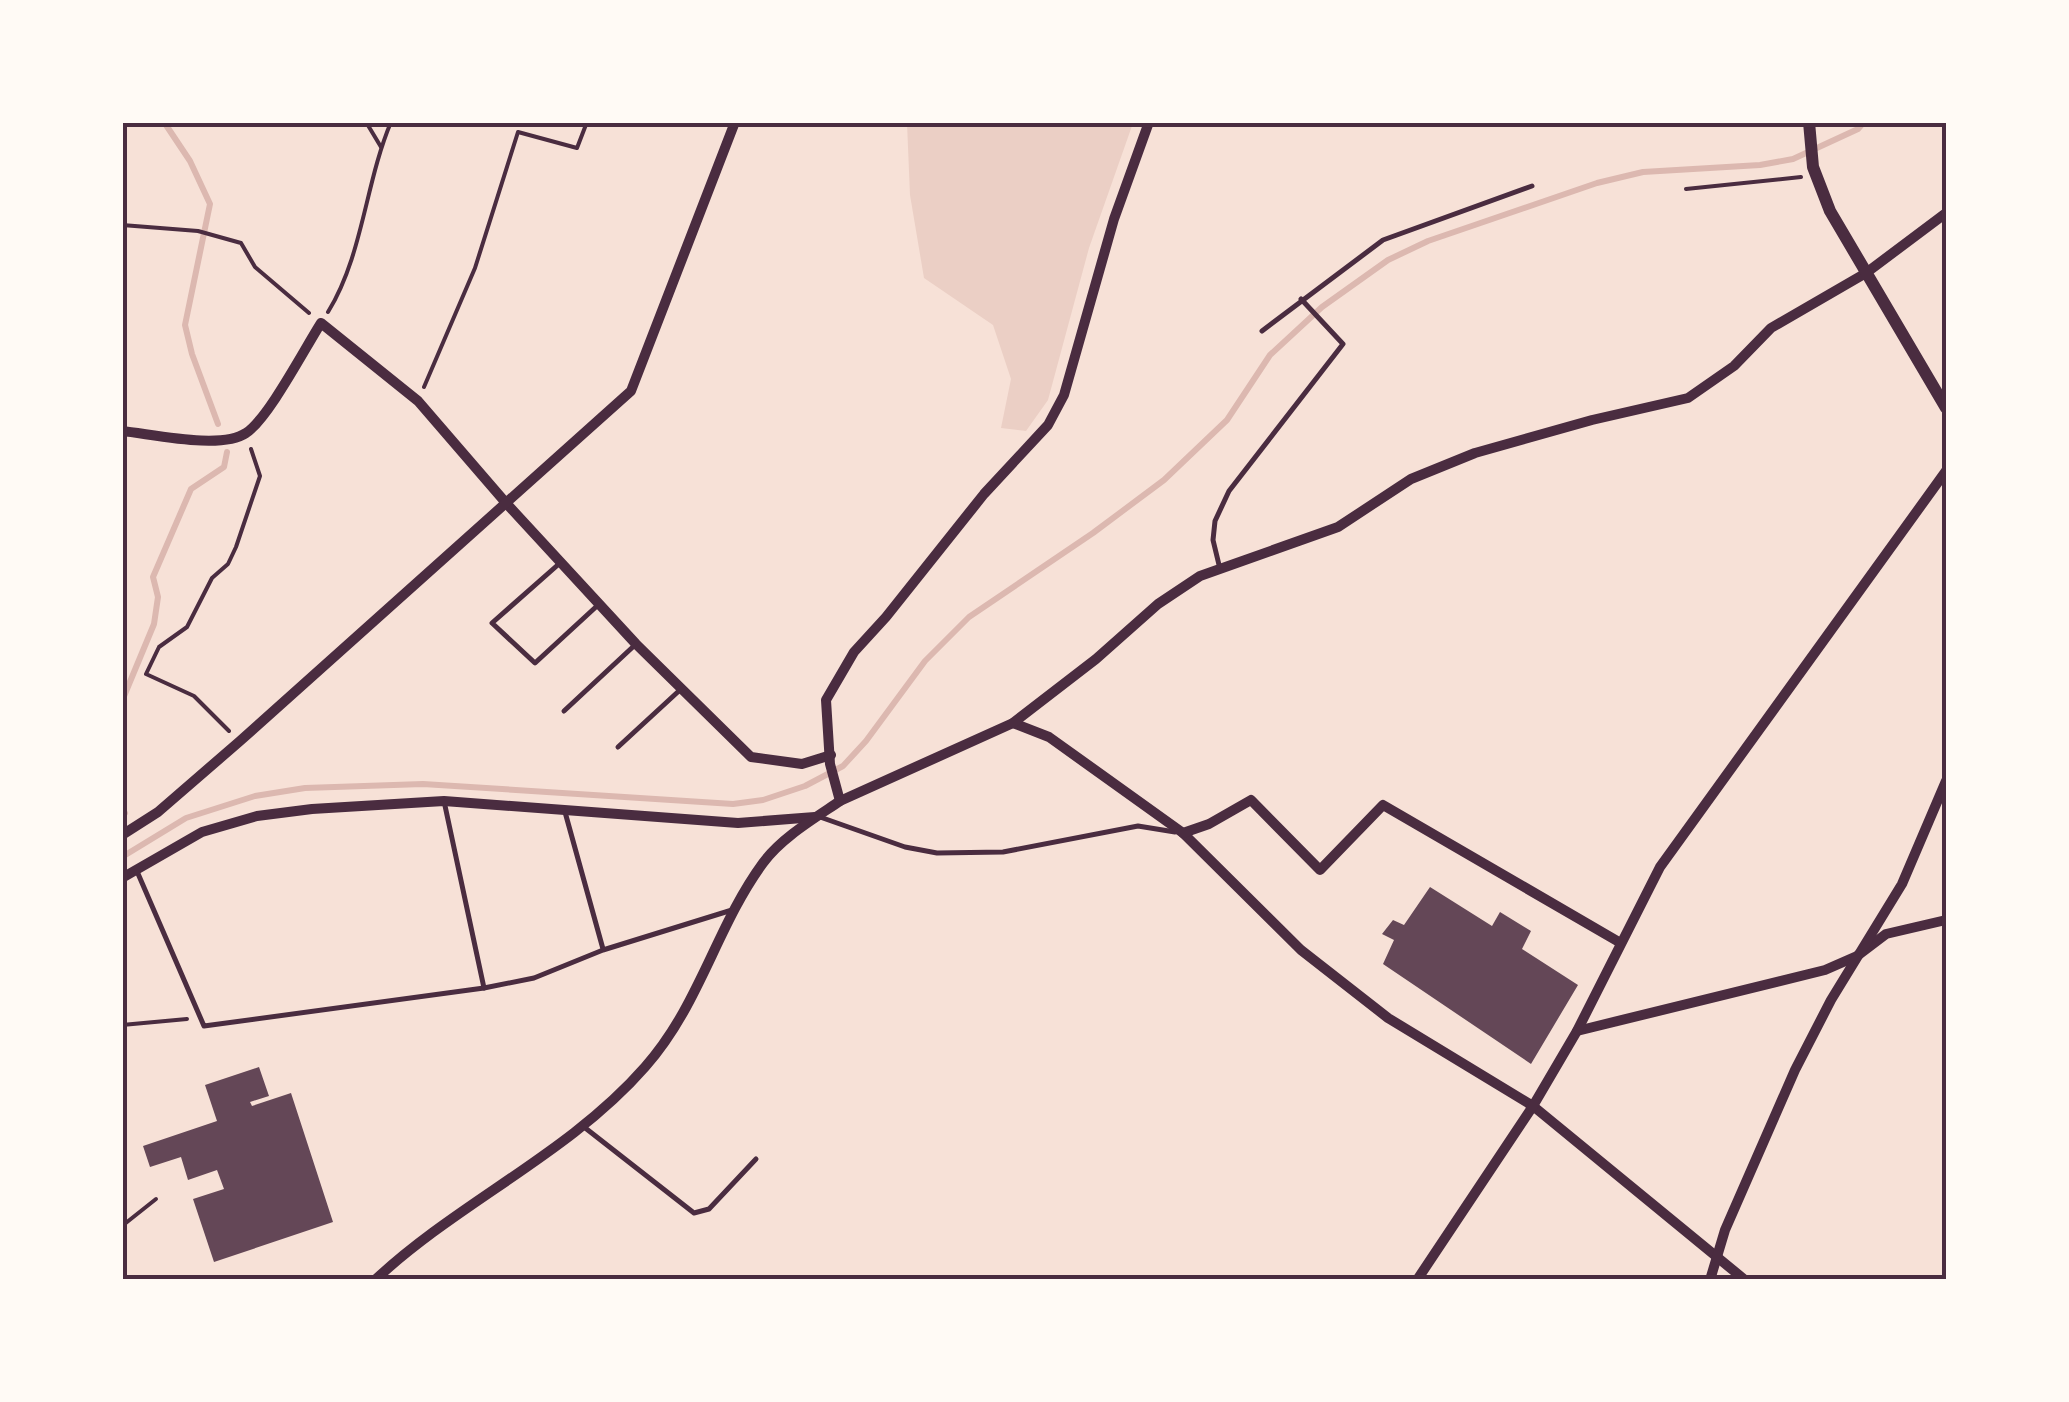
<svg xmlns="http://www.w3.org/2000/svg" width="2069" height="1402" font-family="Rubik,sans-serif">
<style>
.green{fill:#ebcfc5}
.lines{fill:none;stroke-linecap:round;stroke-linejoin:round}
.stream{stroke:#dcb8b0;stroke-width:6}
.building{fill:#644757}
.path{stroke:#4a2c40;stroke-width:4}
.service{stroke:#4a2c40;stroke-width:5}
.minor{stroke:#4a2c40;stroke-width:10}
.tertiary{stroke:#4a2c40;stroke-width:12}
.neatline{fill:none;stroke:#4a2c40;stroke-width:4}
</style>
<rect width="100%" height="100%" fill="#f7e1d7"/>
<!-- green -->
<polygon class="green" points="907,123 1133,123 1089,248 1048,400 1026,431 1001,428 1011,379 993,325 924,278 910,195"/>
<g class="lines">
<!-- stream -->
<g class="stream">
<polyline points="164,122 190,161 210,204 185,325 192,354 218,424"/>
<polyline points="122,701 154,624 158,597 153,577 191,489 224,467 227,452"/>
<polyline points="122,809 125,813"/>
<polyline points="122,857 186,818 255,796 305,788 423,784 733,804 763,800 805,786 843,766 866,741 925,661 969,617 1093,533 1164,480 1227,420 1270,355 1322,307 1388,260 1428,241 1597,183 1643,172 1760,165 1793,159 1858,129 1864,122"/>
</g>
</g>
<!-- building -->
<g class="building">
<polygon points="1430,887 1492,926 1500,912 1531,931 1522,949 1578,985 1531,1064 1383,964 1394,940 1382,934 1393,920 1404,925"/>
<polygon points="259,1067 269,1096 250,1102 252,1106 291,1093 333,1222 214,1262 193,1199 224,1189 217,1170 188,1180 181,1157 150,1167 143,1146 217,1121 205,1085"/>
</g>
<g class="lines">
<!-- path -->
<g class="path">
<polyline points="366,122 381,147"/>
<polyline points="1686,189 1801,177"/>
<polyline points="122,225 198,231 241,243 255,267 309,313"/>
<path d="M328 312C363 255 365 184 391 122"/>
<polyline points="424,387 475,268 518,132 577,148 587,122"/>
<polyline points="229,731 194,696 146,674 159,647 187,627 212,578 228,564 236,547 260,476 251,449"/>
<polyline points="122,1025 187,1019"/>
<polyline points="122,1226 156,1199"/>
</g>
<!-- service -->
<g class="service">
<polyline points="1262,331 1383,240 1532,186"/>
<polyline points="560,563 492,623 535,663 598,605"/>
<polyline points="1220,569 1213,540 1215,521 1229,491 1343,344 1301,299"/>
<polyline points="564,711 636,644"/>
<polyline points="618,747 681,689"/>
<polyline points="444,801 484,988"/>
<polyline points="565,812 603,949"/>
<polyline points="820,817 905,847 937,853 1003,852 1138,826 1175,832"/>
<polyline points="136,869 204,1026 484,988 534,978 603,950 732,910"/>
<polyline points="584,1127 694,1213 709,1209 756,1159"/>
</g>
<!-- minor -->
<g class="minor">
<path d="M122 431C152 434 221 450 246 433 268 419 305 348 321 323L418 401 506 503 636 644 751 757 802 764 831 755"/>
<polyline points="1013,723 1049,737 1183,833 1301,950 1388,1018 1533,1106 1745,1280"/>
<polyline points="840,801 830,764 826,700 854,652 886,617 984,494 1048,425 1064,395 1114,219 1149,122"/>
<polyline points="1183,833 1209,824 1251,800 1320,870 1383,805 1619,942"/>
<polyline points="122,835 158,812 240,741 631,391 735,122"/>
<polyline points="122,878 202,832 257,816 312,809 444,801 738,823 815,817"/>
<polyline points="1577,1031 1825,970 1857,956 1886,934 1946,920"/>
<path d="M375 1280C458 1202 569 1154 645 1067 700 1005 716 927 763 863 781 838 815 818 840 801L1013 723 1096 659 1158 604 1200 576 1338 527 1411 479 1475 453 1592 420 1688 398 1734 366 1771 328 1866 273 1946 213"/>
<polyline points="1417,1280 1533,1106 1577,1031 1660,867 1946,471"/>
<polyline points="1710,1280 1725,1230 1795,1070 1831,1000 1902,884 1946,781"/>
</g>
<!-- tertiary -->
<polyline class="tertiary" points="1809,122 1813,167 1830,211 1946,408"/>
</g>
<!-- border -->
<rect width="2069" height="1402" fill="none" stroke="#fffaf5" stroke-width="250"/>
<rect x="125" y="125" width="1819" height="1152" class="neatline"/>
</svg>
